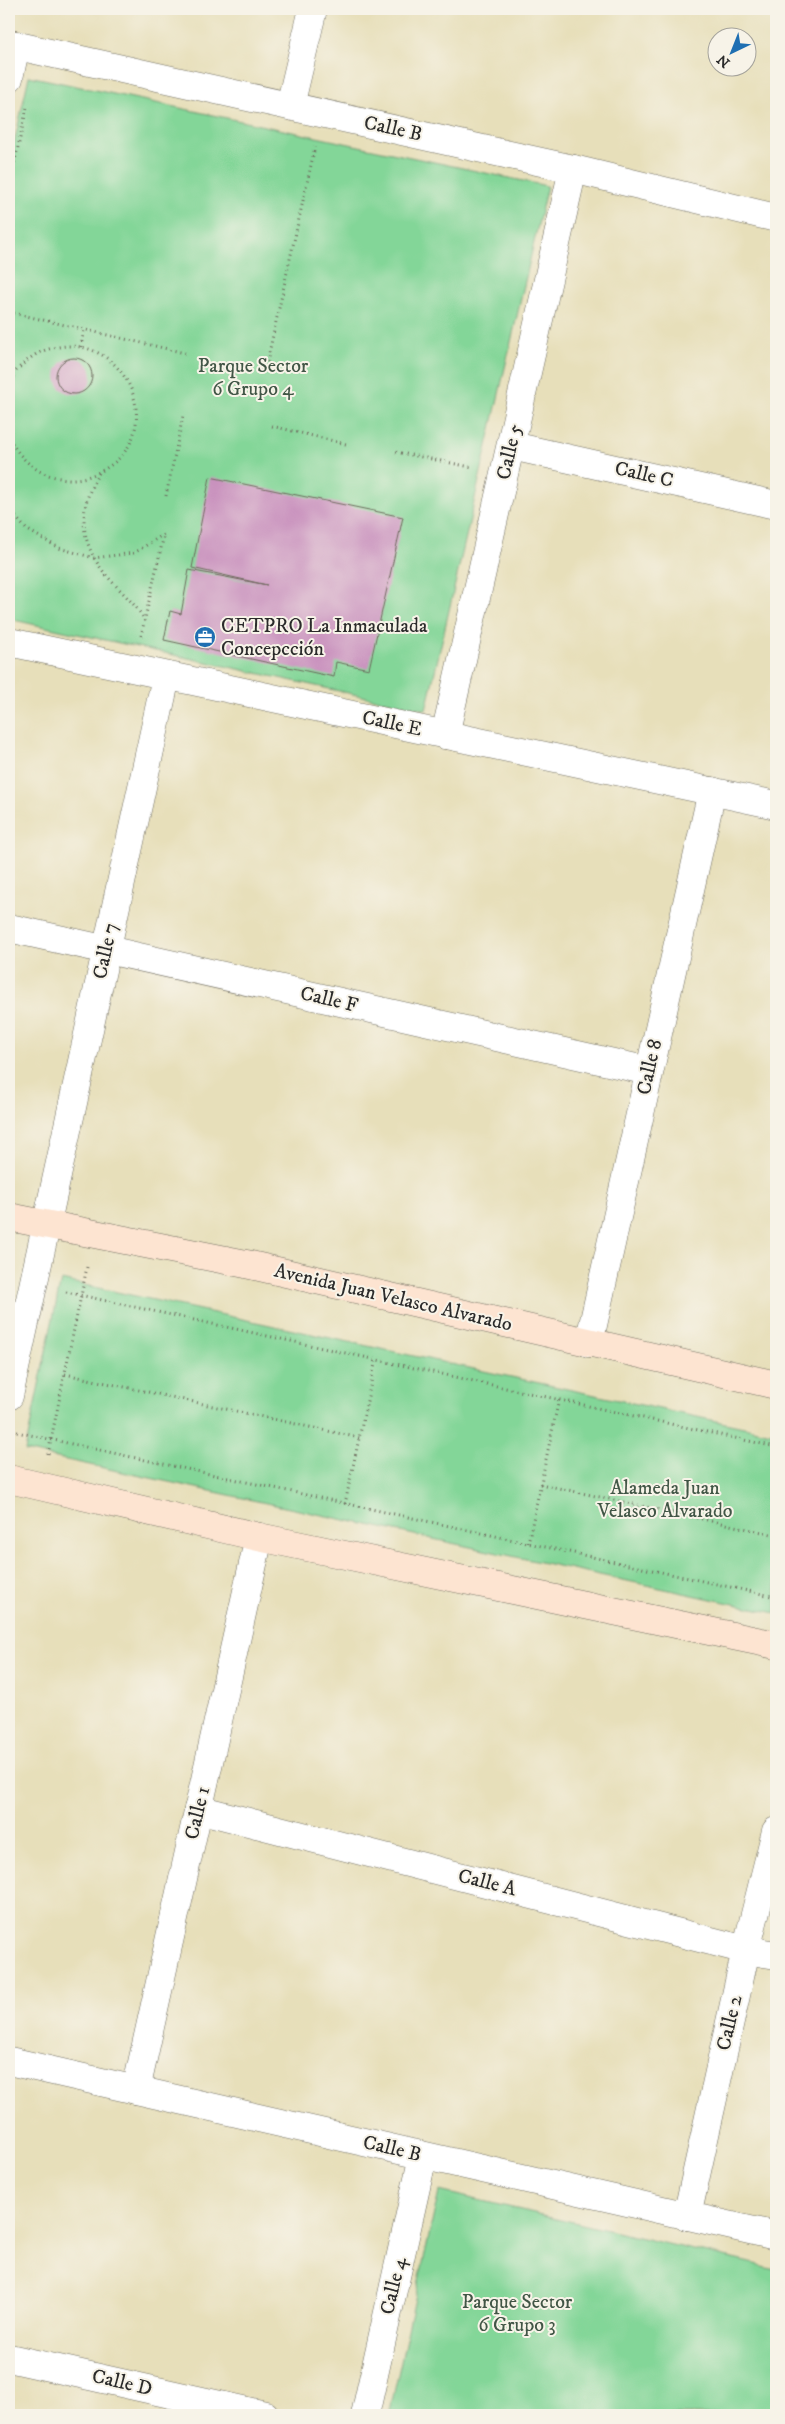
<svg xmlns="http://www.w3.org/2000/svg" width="785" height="2424" font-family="'IM FELL DW Pica',serif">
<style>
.green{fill:#83d698;stroke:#578062}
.building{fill:#c992be}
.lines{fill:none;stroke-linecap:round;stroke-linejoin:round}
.street-casing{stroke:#6d6a5d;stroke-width:29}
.secondary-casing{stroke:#6d6a5d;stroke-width:29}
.path{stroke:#6d6a5d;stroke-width:3;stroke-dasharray:1 4;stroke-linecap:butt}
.street{stroke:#fff;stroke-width:28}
.secondary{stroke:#fde4d1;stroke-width:28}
.labels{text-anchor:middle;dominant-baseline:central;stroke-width:4;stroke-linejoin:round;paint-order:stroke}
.street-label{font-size:20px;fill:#2b2b2b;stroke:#f7f3e8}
.park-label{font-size:20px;fill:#415646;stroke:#f7f3e8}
.poi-label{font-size:20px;fill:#2b2b2b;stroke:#f7f3e8;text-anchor:start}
</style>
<rect width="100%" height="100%" fill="#f7f3e8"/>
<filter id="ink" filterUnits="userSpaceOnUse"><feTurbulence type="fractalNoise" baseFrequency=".02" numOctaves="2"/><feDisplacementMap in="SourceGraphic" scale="10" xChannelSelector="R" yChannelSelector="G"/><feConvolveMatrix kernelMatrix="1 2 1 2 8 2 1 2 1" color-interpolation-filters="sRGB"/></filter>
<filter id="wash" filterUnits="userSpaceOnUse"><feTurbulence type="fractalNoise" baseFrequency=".0096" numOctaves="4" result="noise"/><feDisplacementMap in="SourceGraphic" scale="20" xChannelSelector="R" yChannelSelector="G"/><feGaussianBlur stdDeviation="1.12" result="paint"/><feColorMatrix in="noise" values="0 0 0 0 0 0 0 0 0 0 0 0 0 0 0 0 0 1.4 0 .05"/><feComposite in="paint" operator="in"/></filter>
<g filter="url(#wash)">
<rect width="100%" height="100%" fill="#e7dfba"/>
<!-- green -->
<g class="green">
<polygon points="29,76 547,186 426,710 9,619 9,166"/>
<polygon points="61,1280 776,1434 776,1613 25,1451"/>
<polygon points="439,2191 776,2269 776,2415 389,2415"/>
</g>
<g id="blocks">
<!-- building -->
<g class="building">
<circle cx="74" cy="376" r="18"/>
<polygon points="210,477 403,517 369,669 336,662 334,677 164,640 170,611 181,614 189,570 267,585 192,568"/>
</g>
</g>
</g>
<g filter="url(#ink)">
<use href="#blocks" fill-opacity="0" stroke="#6d6a5d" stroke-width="1"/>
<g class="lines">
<!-- street casing -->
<g class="street-casing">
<g id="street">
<polyline points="9,44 573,169 776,218"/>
<polyline points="9,78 16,45"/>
<polyline points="290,106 313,9"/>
<polyline points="512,446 776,505"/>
<polyline points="9,642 776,805"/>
<polyline points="445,735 573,169"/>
<polyline points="9,928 649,1071"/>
<polyline points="589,1343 712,791"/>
<polyline points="9,1396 166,677"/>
<polyline points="198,1809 746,1950 776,1955"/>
<polyline points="9,2061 776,2236"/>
<polyline points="136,2090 259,1537"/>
<polyline points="687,2216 746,1950 776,1831"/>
<polyline points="9,2358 265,2415"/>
<polyline points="365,2415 423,2156"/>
</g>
</g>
<!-- secondary casing -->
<g class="secondary-casing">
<g id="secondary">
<polyline points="9,1217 246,1264 776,1385"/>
<polyline points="9,1479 259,1537 776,1645"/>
</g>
</g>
<!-- path -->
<g class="path">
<polyline points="9,187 27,107"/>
<polyline points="9,312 185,353"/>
<polyline points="81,347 84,330"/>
<polyline points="267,362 315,147"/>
<path d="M9 378C17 370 25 361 35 355 44 349 56 347 67 346 129 344 163 428 111 465 98 474 84 480 68 479 40 477 22 462 9 438"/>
<polyline points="9,386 16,373"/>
<polyline points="272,426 346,444"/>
<polyline points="396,452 471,467"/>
<path d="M99 473C77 509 79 543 107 576 120 591 134 602 144 619"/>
<polyline points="166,496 183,416"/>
<polyline points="9,509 26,529 59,548 94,558 134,553 164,534"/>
<polyline points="141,636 164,535"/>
<polyline points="66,1292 776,1447"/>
<polyline points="65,1374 360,1438"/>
<polyline points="12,1431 776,1597"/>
<polyline points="48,1454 87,1267"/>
<polyline points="540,1484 776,1535"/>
<polyline points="345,1504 376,1359"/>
<polyline points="528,1543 559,1399"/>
</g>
<!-- street -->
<use href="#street" class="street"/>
<!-- secondary -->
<use href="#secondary" class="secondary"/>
</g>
</g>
<!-- icons -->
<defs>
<g id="office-disc" transform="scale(1.125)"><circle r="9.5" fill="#1f6fb2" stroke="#f7f3e8"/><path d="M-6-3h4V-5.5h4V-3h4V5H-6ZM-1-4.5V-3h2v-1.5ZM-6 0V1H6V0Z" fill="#fff"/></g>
</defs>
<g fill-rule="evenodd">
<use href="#office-disc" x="205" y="637"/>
</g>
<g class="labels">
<!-- street labels -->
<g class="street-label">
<text transform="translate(393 129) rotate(12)">Calle B</text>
<text transform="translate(510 452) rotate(-77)">Calle 5</text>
<text transform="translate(644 475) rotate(13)">Calle C</text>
<text transform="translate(392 724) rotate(12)">Calle E</text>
<text transform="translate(106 951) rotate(-78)">Calle 7</text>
<text transform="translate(329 1000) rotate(13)">Calle F</text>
<text transform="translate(650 1067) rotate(-78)">Calle 8</text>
<text transform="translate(393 1298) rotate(13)">Avenida Juan Velasco Alvarado</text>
<text transform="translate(198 1813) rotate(-77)">Calle 1</text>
<text transform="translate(487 1883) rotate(14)">Calle A</text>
<text transform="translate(730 2023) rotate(-77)">Calle 2</text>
<text transform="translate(392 2149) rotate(13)">Calle B</text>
<text transform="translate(394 2286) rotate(-77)">Calle 4</text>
<text transform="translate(122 2383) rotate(13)">Calle D</text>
</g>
<!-- park labels -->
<g class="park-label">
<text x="253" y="366">Parque Sector<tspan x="253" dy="23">6 Grupo 4</tspan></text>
<text x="665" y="1488">Alameda Juan<tspan x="665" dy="23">Velasco Alvarado</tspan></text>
<text x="517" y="2302">Parque Sector<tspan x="517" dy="23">6 Grupo 3</tspan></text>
</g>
<!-- poi labels -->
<g class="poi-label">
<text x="221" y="626">CETPRO La Inmaculada<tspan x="221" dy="23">Concepcción</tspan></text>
</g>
</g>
<!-- margin -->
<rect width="785" height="2424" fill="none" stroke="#f7f3e8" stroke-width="30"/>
<!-- north arrow -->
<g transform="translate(732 52) rotate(223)"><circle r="24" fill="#f7f3e8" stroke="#a5a39c"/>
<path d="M0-4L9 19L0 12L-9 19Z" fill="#1f6fb2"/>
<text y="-8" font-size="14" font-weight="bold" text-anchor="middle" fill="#2b2b2b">N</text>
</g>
</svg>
